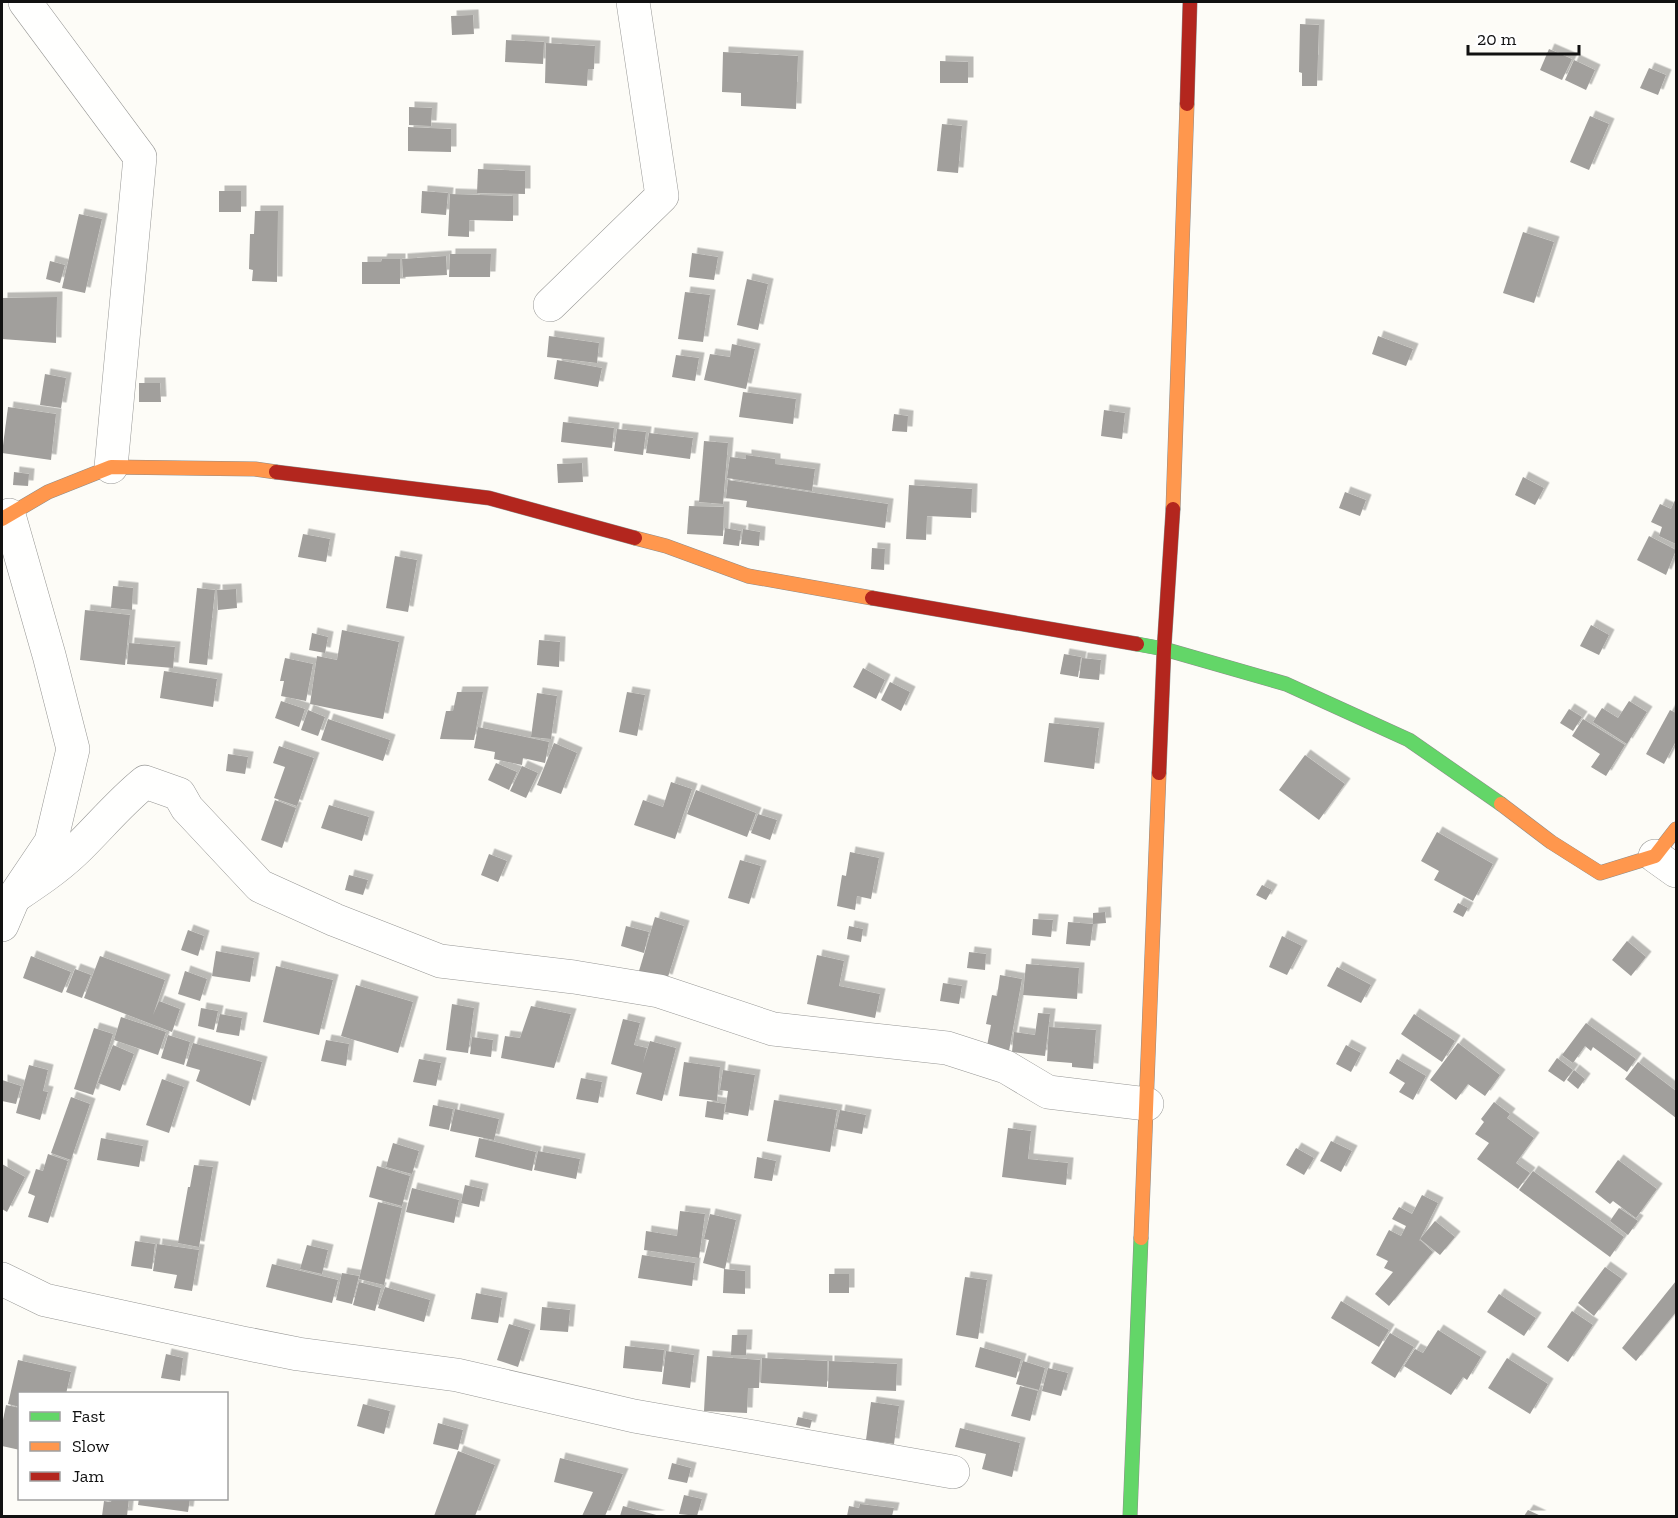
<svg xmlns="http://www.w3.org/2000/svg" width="1678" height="1518" font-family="'Zilla Slab',serif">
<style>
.building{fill:#a19f9c;filter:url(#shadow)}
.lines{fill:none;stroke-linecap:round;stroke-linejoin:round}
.street-casing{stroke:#979795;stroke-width:34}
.fast-casing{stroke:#8e8d8b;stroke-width:15}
.slow-casing{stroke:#8e8d8b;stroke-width:15}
.jam-casing{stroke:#8e8d8b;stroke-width:15}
.street{stroke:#fffffe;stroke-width:33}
.fast{stroke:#63d668;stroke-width:14}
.slow{stroke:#ff974d;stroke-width:14}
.jam{stroke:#b3261e;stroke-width:14}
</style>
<defs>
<filter id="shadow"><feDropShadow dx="5.5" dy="-5.5" stdDeviation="0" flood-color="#0004"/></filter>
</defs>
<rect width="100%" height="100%" fill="#fdfcf7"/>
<!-- building -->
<g class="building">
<polygon points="473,15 474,34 452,35 451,16"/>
<polygon points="1300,24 1319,25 1317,86 1302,86 1302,73 1299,72"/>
<polygon points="506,40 544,42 543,64 505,62"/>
<polygon points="546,43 595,46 594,69 588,69 587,86 545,83"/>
<polygon points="1549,49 1572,59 1562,80 1540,70"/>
<polygon points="723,52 798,56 796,109 741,106 741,93 722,92"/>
<polygon points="1574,60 1595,70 1586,90 1565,80"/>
<polygon points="940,61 968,62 968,83 940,83"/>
<polygon points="1649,68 1666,75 1658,95 1640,88"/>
<polygon points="409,107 432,108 431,126 409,125"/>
<polygon points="1590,116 1609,124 1589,170 1570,162"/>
<polygon points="942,124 962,126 958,173 937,171"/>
<polygon points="408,127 451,129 451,152 408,151"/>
<polygon points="478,169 525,171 525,194 477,193"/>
<rect x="219" y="191" width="22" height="21"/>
<polygon points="422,191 448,193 446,215 421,213"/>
<polygon points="450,194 513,196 513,221 469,220 469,237 448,236"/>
<polygon points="255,211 278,211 277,282 252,281 253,270 249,269 250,234 254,234"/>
<polygon points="79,214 102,219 85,293 62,288"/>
<polygon points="1523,232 1554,242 1534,303 1503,293"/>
<polygon points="692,253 718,257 714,280 689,277"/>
<polygon points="450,254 491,254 490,277 449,277"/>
<polygon points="446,256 447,275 403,277 402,259"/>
<polygon points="382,259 400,259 400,284 362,284 362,262 381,262"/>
<polygon points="50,261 65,265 60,283 46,279"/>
<polygon points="747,279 768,284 758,330 737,325"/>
<polygon points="685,292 710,295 703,342 678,339"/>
<polygon points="57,297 56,343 2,339 2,298"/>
<polygon points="549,336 599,343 597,363 547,357"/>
<polygon points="1378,336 1413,349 1406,366 1372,354"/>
<polygon points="732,344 755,349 746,389 704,380 710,354 730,357"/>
<polygon points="676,355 699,358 695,381 672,377"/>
<polygon points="557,360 602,368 598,387 554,379"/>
<polygon points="45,374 66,378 61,408 40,405"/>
<polygon points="139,383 160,383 161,402 139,402"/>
<polygon points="743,392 796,399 793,424 739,417"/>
<polygon points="8,407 56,414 51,460 2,453"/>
<polygon points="1104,410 1125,413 1122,439 1101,436"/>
<polygon points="894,414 908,416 907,432 892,431"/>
<polygon points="563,422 614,428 612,448 561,442"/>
<polygon points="617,429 646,432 643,455 614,451"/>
<polygon points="649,433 693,438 690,459 646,453"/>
<polygon points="704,441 728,443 723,504 699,502"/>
<polygon points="746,455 775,459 775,464 815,469 812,491 727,478 730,457 746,459"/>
<polygon points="582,463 583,482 558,483 557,464"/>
<polygon points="14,472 29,474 28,486 13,485"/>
<polygon points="1523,477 1544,488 1535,505 1515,495"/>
<polygon points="728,480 888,504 885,528 746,507 747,501 726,498"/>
<polygon points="909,485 972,489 971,518 927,516 926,540 906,539"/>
<polygon points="1345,492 1366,500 1360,516 1339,508"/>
<polygon points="1676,498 1676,544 1659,536 1662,527 1651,522 1660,504 1671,509"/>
<polygon points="689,506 724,507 723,536 687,534"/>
<polygon points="725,528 741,531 739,546 723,544"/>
<polygon points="743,529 760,532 759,546 741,544"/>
<polygon points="303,534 330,539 326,562 298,557"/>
<polygon points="1649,536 1676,550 1666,575 1637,560"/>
<polygon points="872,548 885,549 884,570 871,569"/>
<polygon points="395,556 417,560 408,612 386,608"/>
<polygon points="113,586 133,588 132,610 111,608"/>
<polygon points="197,588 215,590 207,665 189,663"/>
<polygon points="236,589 237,608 218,610 217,590"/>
<polygon points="85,610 130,615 125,665 80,660"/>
<polygon points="1591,625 1609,635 1599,655 1580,646"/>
<polygon points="342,630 399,642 383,719 310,704 317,656 337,660"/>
<polygon points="312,633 328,637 325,653 309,650"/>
<polygon points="539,640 560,642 559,667 537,665"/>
<polygon points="129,643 175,647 173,668 127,664"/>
<polygon points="1064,654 1081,657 1078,677 1060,674"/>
<polygon points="285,658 313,664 306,701 281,696 284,681 280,681"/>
<polygon points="1082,658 1101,660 1099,680 1079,678"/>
<polygon points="863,668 885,680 876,699 853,687"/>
<polygon points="164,671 217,679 213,707 160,698"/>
<polygon points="890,682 910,692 901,711 881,700"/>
<polygon points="457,692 483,692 474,740 440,739 446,711 453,711"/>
<polygon points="627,692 645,695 637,736 619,732"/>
<polygon points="537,693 557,696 551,739 531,737"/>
<polygon points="281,701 305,709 299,727 275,718"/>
<polygon points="1629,701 1647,712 1627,744 1593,722 1602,708 1618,718"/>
<polygon points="1569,709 1582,717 1573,731 1560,723"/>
<polygon points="308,710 325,717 318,736 301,730"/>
<polygon points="1670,710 1676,713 1676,741 1664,764 1646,754"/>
<polygon points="328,719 390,740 383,761 321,740"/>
<polygon points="1583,719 1625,745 1606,776 1591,767 1600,754 1572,736"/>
<polygon points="1049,723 1099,728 1094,769 1044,762"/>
<polygon points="478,727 549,742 545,763 523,758 522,765 494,759 495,752 474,748"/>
<polygon points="554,743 577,753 561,794 537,785"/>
<polygon points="279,746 314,758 297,806 274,798 285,767 273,763"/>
<polygon points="228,754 248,757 245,774 226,771"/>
<polygon points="1305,755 1345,784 1319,820 1279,790"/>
<polygon points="496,763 517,772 509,790 488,780"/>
<polygon points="522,766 538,773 526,798 510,791"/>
<polygon points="671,782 692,789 675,839 634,825 643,800 663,807"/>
<polygon points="696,790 756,813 747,837 687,814"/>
<polygon points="275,800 296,808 282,848 261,840"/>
<polygon points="329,805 369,817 362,841 321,828"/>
<polygon points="758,814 777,820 770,840 751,833"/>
<polygon points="1437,832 1493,864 1473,901 1434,880 1439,871 1421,861"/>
<polygon points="850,852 879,858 871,899 857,896 855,910 837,906 842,875 846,876"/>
<polygon points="489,854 507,861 498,882 481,875"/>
<polygon points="740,860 761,866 749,904 728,898"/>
<polygon points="349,875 368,880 363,895 345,890"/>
<polygon points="1262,885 1272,890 1266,900 1256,895"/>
<polygon points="1458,903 1468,908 1463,917 1453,912"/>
<polygon points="1105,912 1106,923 1093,924 1093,913"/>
<polygon points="655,917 684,926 667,980 639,971"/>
<polygon points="1033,919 1053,920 1051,937 1032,935"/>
<polygon points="1068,922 1093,924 1090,946 1066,944"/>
<polygon points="626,926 649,932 644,953 621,946"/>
<polygon points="849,926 863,929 861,942 847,939"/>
<polygon points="188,930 204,936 198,956 181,950"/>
<polygon points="1282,936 1302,946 1287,975 1269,967"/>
<polygon points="1627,941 1646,957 1631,976 1612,960"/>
<polygon points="216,951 254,958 250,982 212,976"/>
<polygon points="969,952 986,954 985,970 967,968"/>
<polygon points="817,955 844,961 839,986 880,994 875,1018 807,1004"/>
<polygon points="31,956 71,972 62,993 23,978"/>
<polygon points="100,956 165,980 153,1015 159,1001 180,1009 172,1032 84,998"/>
<polygon points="1026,964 1079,968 1077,999 1023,995"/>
<polygon points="276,966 333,980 319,1035 263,1022"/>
<polygon points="1337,967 1371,985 1361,1003 1327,986"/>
<polygon points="75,969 91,975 82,998 66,992"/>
<polygon points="185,971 207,979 200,1001 178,994"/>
<polygon points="1000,975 1022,979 1009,1051 987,1046 991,1025 986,1024 992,995 997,996"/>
<polygon points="943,983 962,986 959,1004 940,1001"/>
<polygon points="356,985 413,1002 398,1053 341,1036"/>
<polygon points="452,1004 474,1008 468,1053 446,1050"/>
<polygon points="531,1006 571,1014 554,1068 501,1058 505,1036 520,1038"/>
<polygon points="201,1008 218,1011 214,1030 198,1026"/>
<polygon points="1038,1013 1050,1014 1045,1056 1012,1052 1014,1032 1035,1035"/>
<polygon points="220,1014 242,1018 239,1036 216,1032"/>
<polygon points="1414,1014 1455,1041 1442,1062 1401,1034"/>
<polygon points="121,1017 166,1032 158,1055 114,1040"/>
<polygon points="623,1019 640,1023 634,1045 647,1048 643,1063 650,1041 676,1048 662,1101 636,1094 642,1073 611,1064"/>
<polygon points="1586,1023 1636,1059 1627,1072 1593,1047 1591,1051 1585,1046 1573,1063 1562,1055"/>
<polygon points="1049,1027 1096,1030 1093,1069 1072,1067 1072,1063 1047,1061"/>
<polygon points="94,1028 113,1034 93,1095 74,1089"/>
<polygon points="168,1035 190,1042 184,1065 161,1058"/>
<polygon points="472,1037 493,1040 491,1057 470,1054"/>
<polygon points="326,1040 349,1044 346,1066 321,1061"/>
<polygon points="193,1043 262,1062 250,1106 196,1081 200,1070 186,1066"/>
<polygon points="1458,1043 1500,1075 1485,1096 1468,1084 1456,1100 1430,1080"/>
<polygon points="113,1045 134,1054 120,1091 98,1083"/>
<polygon points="1346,1045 1361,1053 1351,1072 1336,1064"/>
<polygon points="1557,1058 1573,1070 1564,1082 1548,1071"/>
<polygon points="419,1059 441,1063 436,1086 413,1082"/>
<polygon points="1397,1059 1426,1076 1413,1100 1399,1092 1405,1083 1389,1073"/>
<polygon points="684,1062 720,1067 717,1101 679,1096"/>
<polygon points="1638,1062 1676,1091 1676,1118 1625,1079"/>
<polygon points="29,1065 48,1070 43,1091 48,1092 40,1120 16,1113"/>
<polygon points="723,1070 755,1075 748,1116 725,1112 728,1091 720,1090"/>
<polygon points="1574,1070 1585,1079 1578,1089 1567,1080"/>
<polygon points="581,1078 602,1082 598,1103 576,1099"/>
<polygon points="162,1079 184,1087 169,1133 146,1125"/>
<polygon points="2,1080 21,1086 16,1104 2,1101"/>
<polygon points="71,1097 90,1104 71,1160 51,1153"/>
<polygon points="774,1100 837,1110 830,1152 767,1141"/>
<polygon points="707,1101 725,1104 723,1120 705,1117"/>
<polygon points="1494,1102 1510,1114 1507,1118 1534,1138 1516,1163 1530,1173 1518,1189 1477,1159 1489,1143 1475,1134 1484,1122 1481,1119"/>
<polygon points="433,1105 453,1109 449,1130 429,1126"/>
<polygon points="455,1109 499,1119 494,1140 450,1131"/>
<polygon points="840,1110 866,1115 862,1134 836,1129"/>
<polygon points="1008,1128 1031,1131 1028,1159 1068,1163 1066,1185 1002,1177"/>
<polygon points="101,1138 143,1146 139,1167 97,1160"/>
<polygon points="479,1138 536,1152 532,1171 475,1157"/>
<polygon points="1331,1141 1352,1151 1341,1172 1320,1161"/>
<polygon points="393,1143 419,1151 412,1174 386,1167"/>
<polygon points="1296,1148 1314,1158 1304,1175 1286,1165"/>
<polygon points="538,1151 580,1159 576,1179 534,1170"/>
<polygon points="48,1154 68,1161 48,1223 28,1217 35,1196 28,1193 36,1169 43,1171"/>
<polygon points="757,1157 776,1161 772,1181 754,1178"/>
<polygon points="1618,1160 1657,1189 1636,1218 1613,1201 1610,1204 1595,1192"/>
<polygon points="2,1164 25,1177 7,1212 2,1209"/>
<polygon points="194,1165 213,1167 199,1247 178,1243 188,1187 190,1187"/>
<polygon points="377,1166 410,1176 402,1206 369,1197"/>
<polygon points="1533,1171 1624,1237 1610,1257 1519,1190"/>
<polygon points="465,1185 483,1189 479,1207 461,1203"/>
<polygon points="412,1188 459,1200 454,1223 406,1212"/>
<polygon points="1422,1195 1438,1203 1419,1241 1420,1240 1433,1252 1389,1306 1375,1294 1393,1272 1384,1268 1388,1261 1376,1255 1389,1230 1401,1236 1406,1226 1392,1219 1399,1207 1412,1214"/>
<polygon points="378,1202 402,1208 384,1285 359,1279"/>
<polygon points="1619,1208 1638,1221 1628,1235 1610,1221"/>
<polygon points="680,1211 705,1214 699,1258 644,1250 646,1231 677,1236"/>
<polygon points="710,1214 736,1220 725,1269 703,1263 709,1240 704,1239"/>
<polygon points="1435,1221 1455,1237 1440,1255 1420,1239"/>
<polygon points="135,1241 155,1244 152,1269 131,1266"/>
<polygon points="157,1244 199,1250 192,1291 174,1288 177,1275 153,1271"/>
<polygon points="307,1245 328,1250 322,1274 300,1269"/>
<polygon points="642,1255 695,1263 692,1286 638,1278"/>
<polygon points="272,1264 338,1280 332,1303 266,1287"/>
<polygon points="1605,1267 1622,1279 1594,1316 1578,1303"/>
<polygon points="724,1269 745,1271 745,1294 723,1293"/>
<polygon points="342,1273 359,1276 352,1304 336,1300"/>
<rect x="829" y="1274" width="20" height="19"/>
<polygon points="965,1277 987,1280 978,1339 956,1335"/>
<polygon points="1676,1281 1676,1312 1636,1361 1622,1348"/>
<polygon points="359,1282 381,1288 375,1311 353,1305"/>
<polygon points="385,1287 430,1300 424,1322 378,1308"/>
<polygon points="476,1293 502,1298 498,1323 471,1319"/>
<polygon points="1499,1294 1536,1318 1524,1336 1487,1312"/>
<polygon points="1341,1301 1389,1330 1379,1347 1331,1318"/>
<polygon points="542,1307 570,1310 568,1332 540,1330"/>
<polygon points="1572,1311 1593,1325 1568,1362 1547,1347"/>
<polygon points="509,1324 530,1330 518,1367 497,1360"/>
<polygon points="1438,1330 1481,1357 1467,1380 1463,1377 1451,1395 1404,1366 1415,1349 1423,1353"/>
<polygon points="1390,1333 1414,1347 1395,1378 1371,1363"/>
<polygon points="732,1335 747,1335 746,1355 731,1355"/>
<polygon points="625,1346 664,1350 662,1372 623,1368"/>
<polygon points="980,1347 1021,1359 1016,1378 975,1367"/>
<polygon points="666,1351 694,1355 690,1388 662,1384"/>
<polygon points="166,1354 183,1358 180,1381 161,1378"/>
<polygon points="707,1356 760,1360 759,1388 748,1388 747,1413 704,1411"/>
<polygon points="762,1358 827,1361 827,1387 761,1383"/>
<polygon points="1507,1358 1548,1384 1530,1414 1488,1388"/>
<polygon points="18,1360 71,1372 66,1394 20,1394 20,1407 8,1404"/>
<polygon points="829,1361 897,1364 896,1391 828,1388"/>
<polygon points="1023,1361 1045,1368 1039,1390 1016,1384"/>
<polygon points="1048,1368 1068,1373 1061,1396 1042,1391"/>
<polygon points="1020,1386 1038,1391 1030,1421 1011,1416"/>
<polygon points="871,1402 899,1406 894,1444 866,1440"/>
<polygon points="363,1404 390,1411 384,1434 357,1426"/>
<polygon points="6,1405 20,1408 20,1450 2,1446 2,1425"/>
<polygon points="798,1417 812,1420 810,1428 796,1425"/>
<polygon points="438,1423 463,1430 458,1450 433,1444"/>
<polygon points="960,1428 1020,1443 1012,1477 982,1469 986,1454 955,1447"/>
<polygon points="458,1451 495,1465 475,1516 434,1516"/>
<polygon points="560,1458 623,1474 605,1516 582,1516 593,1492 554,1482"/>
<polygon points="672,1463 691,1468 687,1483 668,1479"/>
<polygon points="684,1495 702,1499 697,1516 679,1514"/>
<polygon points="112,1498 129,1498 127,1516 102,1516 104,1501 111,1502"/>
<polygon points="139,1498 190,1498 188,1512 138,1505"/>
<polygon points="860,1504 894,1508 892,1516 847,1516 849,1506 859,1508"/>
<polygon points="623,1506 660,1516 620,1516"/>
<polygon points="1528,1510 1541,1516 1524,1516"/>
</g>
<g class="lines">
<!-- street casing -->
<g class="street-casing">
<g id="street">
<polyline points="25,2 140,157 111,467"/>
<polyline points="550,305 662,196 633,2"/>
<polyline points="1655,856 1676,871"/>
<path d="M14 897C35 883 56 869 74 852 98 829 119 803 145 782L179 794 187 808 260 886 335 920 440 961 574 977 659 991 773 1029 947 1048 1006 1067 1048 1092 1147 1104"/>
<polyline points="2,925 14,897 51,842 73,749 49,655 9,515"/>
<polyline points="2,1279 45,1300 243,1343 298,1354 457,1375 634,1416 953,1472"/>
</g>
</g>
<!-- fast casing -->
<g class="fast-casing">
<g id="fast">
<polyline points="1137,644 1164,649 1286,684 1409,740 1501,804"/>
<polyline points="1130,1516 1141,1238"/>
</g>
</g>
<!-- slow casing -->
<g class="slow-casing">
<g id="slow">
<polyline points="1173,509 1187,104"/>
<polyline points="2,519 48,492 111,467 255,469 276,472"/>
<polyline points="635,538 666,546 748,576 872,598"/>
<polyline points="1501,804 1551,842 1600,873 1655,856 1676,829"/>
<polyline points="1141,1238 1159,773"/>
</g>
</g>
<!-- jam casing -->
<g class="jam-casing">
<g id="jam">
<polyline points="1187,104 1190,2"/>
<polyline points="276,472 489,498 635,538"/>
<polyline points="872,598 1137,644"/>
<polyline points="1159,773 1164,649 1173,509"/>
</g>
</g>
<!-- street -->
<use href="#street" class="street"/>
<!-- fast -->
<use href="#fast" class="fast"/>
<!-- slow -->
<use href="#slow" class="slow"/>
<!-- jam -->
<use href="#jam" class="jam"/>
</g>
<!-- border -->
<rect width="1678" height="1518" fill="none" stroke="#111111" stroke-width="6"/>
<!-- legend -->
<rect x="18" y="1392" width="210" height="108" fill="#ffffff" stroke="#a0a0a0" stroke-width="1.5"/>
<rect x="30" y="1412" width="30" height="9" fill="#63d668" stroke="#a0a0a0" stroke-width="1.5"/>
<text x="72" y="1422" font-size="18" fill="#111111">Fast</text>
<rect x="30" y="1442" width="30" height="9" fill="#ff974d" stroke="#a0a0a0" stroke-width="1.5"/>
<text x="72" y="1452" font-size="18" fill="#111111">Slow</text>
<rect x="30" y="1472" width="30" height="9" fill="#b3261e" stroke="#a0a0a0" stroke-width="1.5"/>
<text x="72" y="1482" font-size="18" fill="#111111">Jam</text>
<!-- scale -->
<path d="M1468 45v9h111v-9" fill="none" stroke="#111111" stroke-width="3"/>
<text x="1477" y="45" font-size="18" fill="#111111" stroke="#ffffff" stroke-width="4.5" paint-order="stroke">20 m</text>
</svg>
